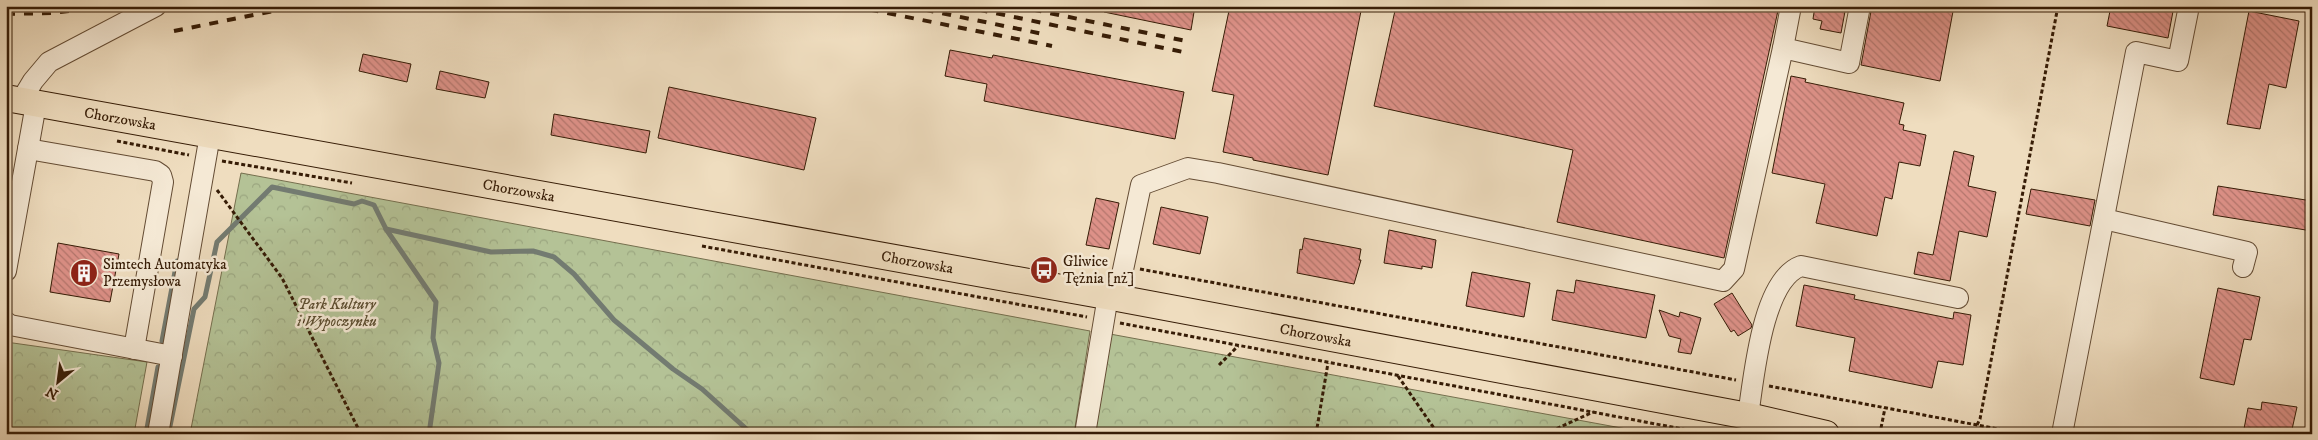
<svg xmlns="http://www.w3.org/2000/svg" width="2318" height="440" font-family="'IM FELL DW Pica',serif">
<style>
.forest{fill:url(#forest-crowns);stroke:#756f4e}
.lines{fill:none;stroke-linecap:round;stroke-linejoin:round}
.stream{stroke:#737b71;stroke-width:5}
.building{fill:url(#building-back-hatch);stroke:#361c06}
.minor-casing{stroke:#644c34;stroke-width:22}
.major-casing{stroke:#361c06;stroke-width:28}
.path{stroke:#361c06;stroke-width:3;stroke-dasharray:4 2.5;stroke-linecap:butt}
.minor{stroke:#f5e9d5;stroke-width:20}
.major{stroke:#efddbf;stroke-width:26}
.rail{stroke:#361c06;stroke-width:4;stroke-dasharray:9 9;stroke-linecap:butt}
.labels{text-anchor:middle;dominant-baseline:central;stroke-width:5;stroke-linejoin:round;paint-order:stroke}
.street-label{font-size:15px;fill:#361c06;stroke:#f5e9d5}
.poi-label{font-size:15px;fill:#361c06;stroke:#f5e9d5;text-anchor:start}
.park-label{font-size:15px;font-style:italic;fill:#5c4e31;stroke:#f5e9d5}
</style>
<defs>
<pattern id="forest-crowns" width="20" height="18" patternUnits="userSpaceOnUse" patternTransform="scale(1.25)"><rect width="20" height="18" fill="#b4c296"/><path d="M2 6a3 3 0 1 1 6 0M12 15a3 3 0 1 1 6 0" fill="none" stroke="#9ba680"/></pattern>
<pattern id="building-back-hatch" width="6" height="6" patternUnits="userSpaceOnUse" patternTransform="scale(1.25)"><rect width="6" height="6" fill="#dd9188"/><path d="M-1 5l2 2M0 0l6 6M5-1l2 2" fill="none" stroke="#b4766d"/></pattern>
</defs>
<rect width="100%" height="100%" fill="#efddbf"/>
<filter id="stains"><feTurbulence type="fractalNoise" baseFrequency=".004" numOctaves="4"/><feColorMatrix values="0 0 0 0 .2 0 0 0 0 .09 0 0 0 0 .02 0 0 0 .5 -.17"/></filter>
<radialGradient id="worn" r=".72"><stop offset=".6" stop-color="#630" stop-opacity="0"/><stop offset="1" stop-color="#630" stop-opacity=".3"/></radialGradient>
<!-- forest -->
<g class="forest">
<polygon points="241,173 1090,331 1074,434 190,434"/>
<polygon points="1110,334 1654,434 1095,434"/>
<polygon points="6,342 147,362 134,434 6,434"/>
</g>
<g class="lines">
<!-- stream -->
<g class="stream">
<polyline points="386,229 491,252 533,251 554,257 574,274 614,320 673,369 702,389 752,434"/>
<polyline points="162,341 177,261"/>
<polyline points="170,426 194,309 205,297 217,242 272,187 354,204 362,201 374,205 386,229 436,302 433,338 439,363 429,434"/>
<polyline points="146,434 158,367"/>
</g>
</g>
<!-- building -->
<g class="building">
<polygon points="1105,6 1195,6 1191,30 1104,12"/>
<polygon points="1230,6 1362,6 1328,175 1253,160 1253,158 1223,152 1234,95 1212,91"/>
<polygon points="1396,6 1779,6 1724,258 1557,222 1573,150 1374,106"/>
<polygon points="1815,6 1846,6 1841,33 1820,29 1822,21 1813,19"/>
<polygon points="1872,6 1954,6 1940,81 1861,65"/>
<polygon points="2111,6 2174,6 2168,38 2107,26"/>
<polygon points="2249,11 2299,21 2286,88 2269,84 2260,129 2227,124"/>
<polygon points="950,50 992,58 993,55 1184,92 1175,139 984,101 987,84 945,76"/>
<polygon points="363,54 411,64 407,82 359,71"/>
<polygon points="440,71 489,82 485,98 436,89"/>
<polygon points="1791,76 1806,79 1805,82 1904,103 1899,124 1904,125 1903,130 1926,135 1920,166 1899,162 1892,199 1885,197 1877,236 1816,223 1825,184 1772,173"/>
<polygon points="669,87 816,118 804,170 658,138"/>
<polygon points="554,114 650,131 646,153 551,135"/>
<polygon points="1954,151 1974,156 1968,186 1996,192 1987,237 1959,231 1950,281 1914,274 1918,252 1933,255"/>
<polygon points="2218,186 2312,201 2312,231 2213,215"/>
<polygon points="2031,189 2095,200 2090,226 2026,214"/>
<polygon points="1096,198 1119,203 1109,249 1086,245"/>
<polygon points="1161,207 1208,217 1200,254 1153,244"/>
<polygon points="1389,230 1436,240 1432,268 1422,266 1422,269 1384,263"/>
<polygon points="1304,238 1361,249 1359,260 1361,260 1354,284 1297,273 1300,249 1302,250"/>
<polygon points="58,243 119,254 110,302 50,292"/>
<polygon points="1472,272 1530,283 1524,317 1466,306"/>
<polygon points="1576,280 1655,295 1646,338 1552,320 1557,290 1574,293"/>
<polygon points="1804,285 1855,295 1854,299 1953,319 1954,312 1971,315 1963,365 1938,361 1932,388 1849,371 1855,338 1796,326"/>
<polygon points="2218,288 2260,297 2251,340 2244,339 2234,385 2200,378"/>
<polygon points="1732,293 1752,325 1751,328 1738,336 1734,330 1731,332 1714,304"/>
<polygon points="1659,310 1679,317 1680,312 1701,318 1691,354 1678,352 1681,339 1669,336"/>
<polygon points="2262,402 2297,407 2291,434 2243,434 2248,408 2261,410"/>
</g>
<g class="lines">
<!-- minor casing -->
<g class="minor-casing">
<g id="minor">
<polyline points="1783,48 1791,6"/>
<polyline points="21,101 33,81 49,62 156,6"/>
<polyline points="28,149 36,104"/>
<polyline points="2104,219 2247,252 2243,267"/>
<polyline points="6,271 28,149 155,171 161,175 163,182 134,349"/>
<polyline points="1117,298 1141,185 1188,168 1218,173 1723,281 1734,269 1783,48 1849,63 1860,6"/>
<polyline points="6,322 10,325 172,356"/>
<path d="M1748 416C1754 377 1762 280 1801 266L1958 298"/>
<polyline points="158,434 210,135"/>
<polyline points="1085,434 1108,296"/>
<polyline points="2062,434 2136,52 2178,61 2189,6"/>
</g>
</g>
<!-- major casing -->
<g class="major-casing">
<g id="major">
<path id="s1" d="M6 98 1117 298 1748 416 1826 434"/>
</g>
</g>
<!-- path -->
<g class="path">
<polyline points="117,141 189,155"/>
<polyline points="222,161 352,183"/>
<polyline points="217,190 282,278 361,434"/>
<polyline points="702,246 1087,317"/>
<polyline points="1076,257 1107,263"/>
<polyline points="1140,269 1736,380"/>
<polyline points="1120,323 1709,434"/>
<polyline points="1219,365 1238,346"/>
<polyline points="1398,376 1438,434"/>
<polyline points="1769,386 2025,434"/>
<polyline points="1977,425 1980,419 2058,6"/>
<polyline points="1881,428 1885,408"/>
<polyline points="1316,434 1328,363"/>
<polyline points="1545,434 1593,412"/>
</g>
<!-- minor -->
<use href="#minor" class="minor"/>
<!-- major -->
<use href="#major" class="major"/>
<!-- rail -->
<g class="rail">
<polyline points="852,6 1052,46"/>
<polyline points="907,6 1048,35"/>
<polyline points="961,6 1183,52"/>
<polyline points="1015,6 1186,41"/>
<polyline points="6,14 52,13 115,6"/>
<polyline points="174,31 298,6"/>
</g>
</g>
<!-- icons -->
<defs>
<g id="bus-disc" transform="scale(1.4375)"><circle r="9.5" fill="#8f2418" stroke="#f5e9d5"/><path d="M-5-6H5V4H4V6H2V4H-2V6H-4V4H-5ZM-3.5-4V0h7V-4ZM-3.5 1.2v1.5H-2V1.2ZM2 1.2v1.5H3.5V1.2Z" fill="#fff"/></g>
<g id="building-disc" transform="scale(1.4375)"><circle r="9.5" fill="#8f2418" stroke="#f5e9d5"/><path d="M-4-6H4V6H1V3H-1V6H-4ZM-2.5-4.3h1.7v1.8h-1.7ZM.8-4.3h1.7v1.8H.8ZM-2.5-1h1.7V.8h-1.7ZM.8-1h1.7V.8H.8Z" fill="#fff"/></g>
</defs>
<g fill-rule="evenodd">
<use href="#bus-disc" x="1044" y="270"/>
<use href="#building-disc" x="84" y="273"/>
</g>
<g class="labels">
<!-- street labels -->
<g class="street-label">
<text stroke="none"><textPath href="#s1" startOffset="116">Chorzowska</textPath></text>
<text stroke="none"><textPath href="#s1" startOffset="521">Chorzowska</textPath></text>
<text stroke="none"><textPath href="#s1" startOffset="926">Chorzowska</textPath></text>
<text stroke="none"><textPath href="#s1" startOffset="1331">Chorzowska</textPath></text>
</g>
<!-- poi labels -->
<g class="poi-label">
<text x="1063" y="261">Gliwice<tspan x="1063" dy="17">Tężnia [nż]</tspan></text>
<text x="103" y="264">Simtech Automatyka<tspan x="103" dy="17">Przemysłowa</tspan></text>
</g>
<!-- park labels -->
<g class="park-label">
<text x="337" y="304">Park Kultury<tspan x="337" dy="17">i Wypoczynku</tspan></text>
</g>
</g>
<!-- margin -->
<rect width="2318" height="440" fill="none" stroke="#efddbf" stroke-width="25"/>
<rect x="8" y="8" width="2303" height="425" fill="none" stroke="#361c06" stroke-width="2.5"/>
<rect x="12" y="12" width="2293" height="415" fill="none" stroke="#361c06"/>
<!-- north arrow -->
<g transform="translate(58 382) rotate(209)" stroke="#f5e9d5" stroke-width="4" paint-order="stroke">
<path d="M0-4L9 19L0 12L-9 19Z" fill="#361c06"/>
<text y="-8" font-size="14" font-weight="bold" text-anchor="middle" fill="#361c06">N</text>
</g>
<rect width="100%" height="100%" filter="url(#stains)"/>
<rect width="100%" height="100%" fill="url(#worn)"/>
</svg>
